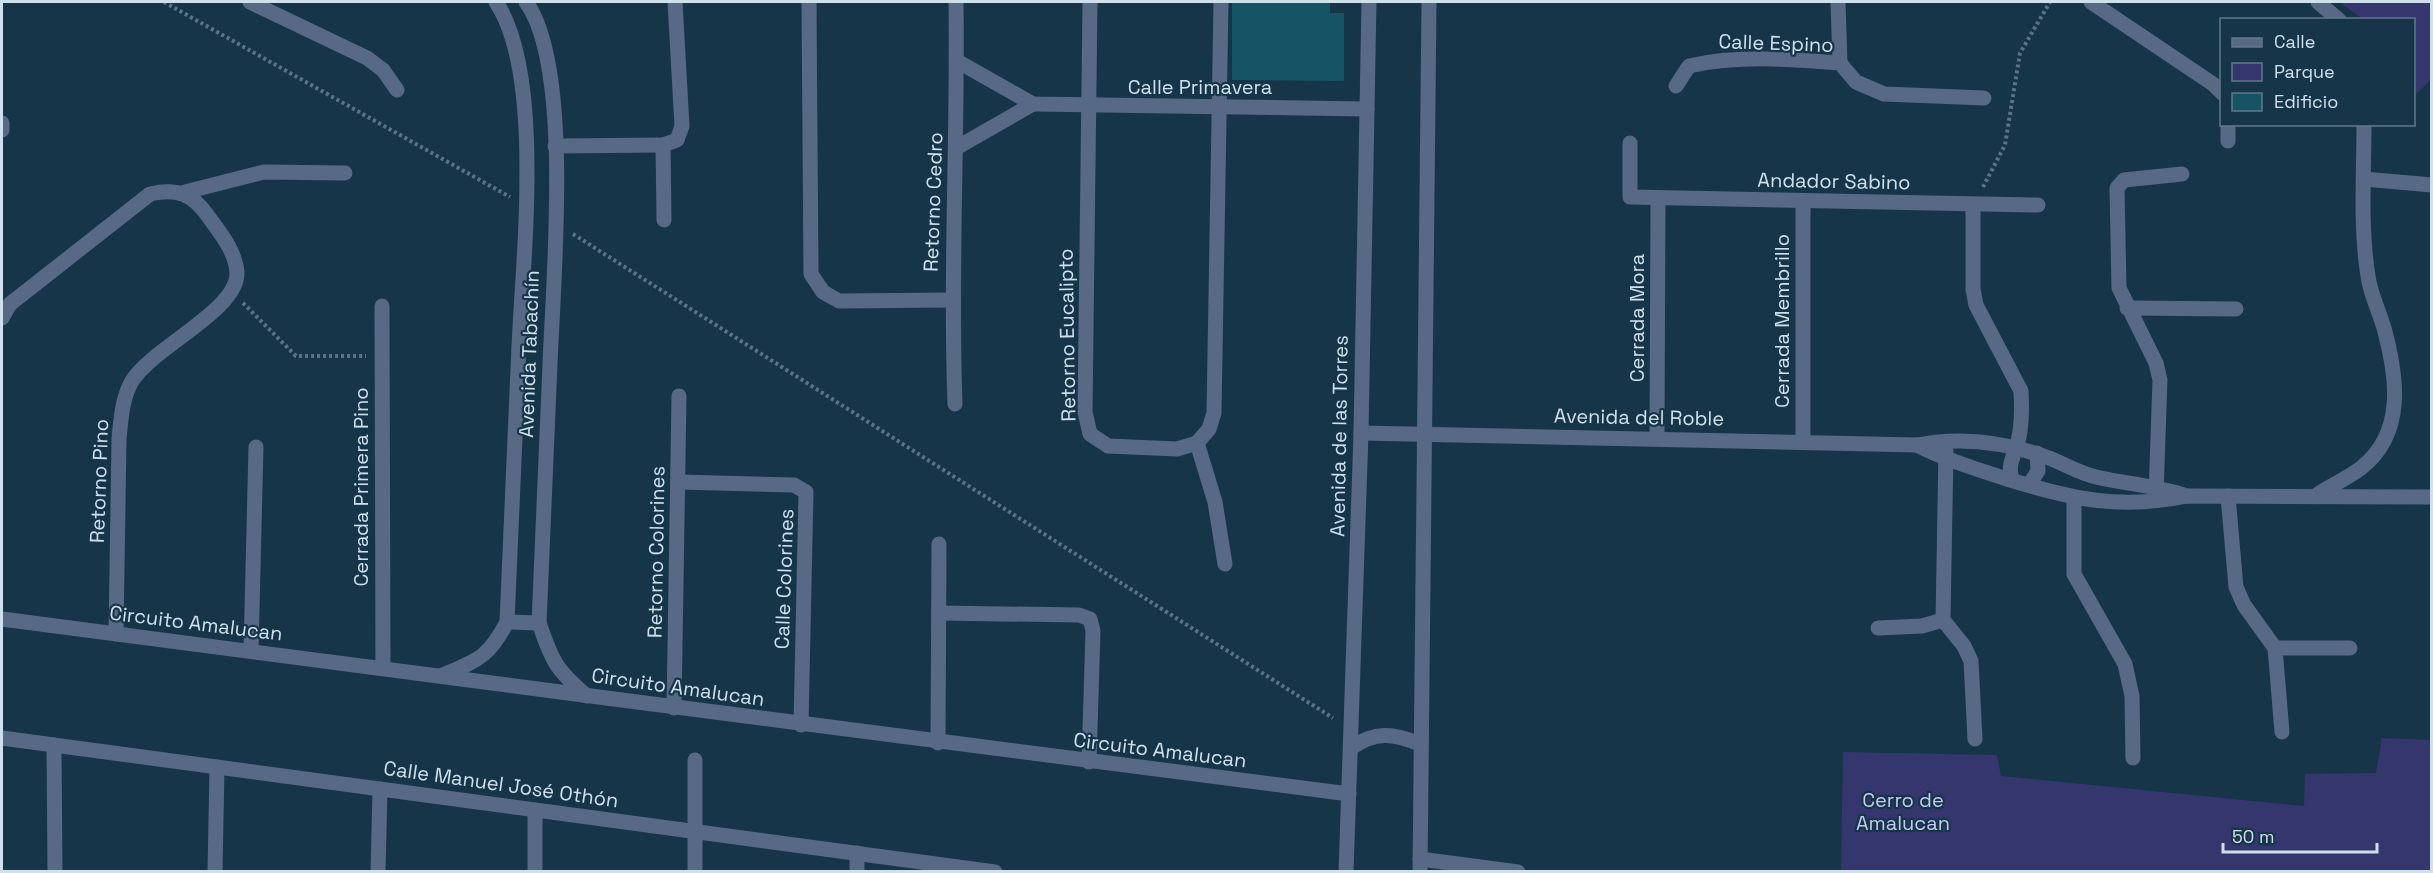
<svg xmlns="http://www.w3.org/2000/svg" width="2433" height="873" font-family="'Space Grotesk',sans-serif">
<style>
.green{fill:#35366e}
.building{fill:#155464}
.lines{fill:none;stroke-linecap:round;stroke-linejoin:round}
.path{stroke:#5b7485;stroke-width:4;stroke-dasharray:3 3;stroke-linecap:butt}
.minor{stroke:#576985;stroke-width:15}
.labels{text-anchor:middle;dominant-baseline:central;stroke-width:4.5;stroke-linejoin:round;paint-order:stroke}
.street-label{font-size:20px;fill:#cfe0ed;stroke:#173549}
.park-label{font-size:20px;fill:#c4c9f1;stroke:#173549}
</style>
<rect width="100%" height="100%" fill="#173549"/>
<!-- green -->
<g class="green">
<polygon points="2339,2 2431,2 2431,80 2414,96 2414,20 2363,19"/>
<polygon points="2382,738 2431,740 2431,871 1841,871 1843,752 1997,755 2001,776 2304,806 2305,774 2376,773"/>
</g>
<!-- building -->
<polygon class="building" points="1232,2 1330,2 1330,13 1344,13 1344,81 1232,80"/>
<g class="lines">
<!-- path -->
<g class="path">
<polyline points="164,2 510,197"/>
<polyline points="1983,187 2005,145 2020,53 2050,2"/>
<polyline points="573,234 1333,718"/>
<polyline points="243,303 296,356 366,356"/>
</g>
<!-- minor -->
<g class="minor">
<polyline points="250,2 367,58 383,70 397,90"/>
<path d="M526 2C573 67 553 281 550 364 546 451 543 537 539 623 552 661 556 670 587 696"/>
<polyline points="809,2 811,274 823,292 839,301 951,300"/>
<polyline points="1090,2 1085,412 1090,434 1108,446 1177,449 1197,443 1209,429 1214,413 1221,2"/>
<polyline points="1838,2 1840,63"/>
<polyline points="2091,2 2213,84 2222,93"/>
<polyline points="2318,2 2339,20"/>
<polyline points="957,61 1033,104 1367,109"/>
<path d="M1676 86 1689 66C1737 55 1791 59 1840 63L1856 82 1884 94 1984 98"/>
<polyline points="2,123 2,130"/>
<polyline points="2228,124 2228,141"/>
<polyline points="1630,143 1630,197 2038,205"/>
<polyline points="555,146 663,145"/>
<polyline points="956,148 1033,104"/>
<polyline points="2364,179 2432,185"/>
<polyline points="185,192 264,172 345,173"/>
<polyline points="1803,202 1803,440"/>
<path d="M1973 206V289L1976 305 2021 391C2022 408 2022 432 2016 448 2012 460 2008 466 2012 480"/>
<polyline points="664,220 663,145 677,140 682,126 675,2"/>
<polyline points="382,306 383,668"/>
<polyline points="2127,308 2236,309"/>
<path d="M2 318 10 304 150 194C176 188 192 193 208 216 220 233 235 250 237 272 239 310 153 347 132 381 122 398 121 419 119 439L116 634"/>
<path d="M955 404C950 270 958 136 956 2"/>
<path d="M1361 433 1917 445C1963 436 2006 442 2049 458 2065 464 2079 473 2096 477 2127 484 2157 486 2187 496"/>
<polyline points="1657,438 1658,198"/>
<polyline points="1197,443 1215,502 1225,564"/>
<path d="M1917 445C1946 460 1976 469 2007 479 2072 499 2119 510 2187 496L2432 497"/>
<polyline points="1946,451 1943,620 1964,646 1971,661 1975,739"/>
<polyline points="679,482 794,485 806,492 801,725"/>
<polyline points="2029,485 2038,471 2037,453"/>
<polyline points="2156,494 2160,380 2156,363 2119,288 2117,188 2124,180 2182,174"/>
<path d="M2318 494C2332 485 2348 478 2361 468 2406 433 2397 376 2384 328 2379 311 2370 293 2368 276 2360 227 2364 174 2364 124"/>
<polyline points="2228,496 2236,587 2244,605 2275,648 2282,732"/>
<polyline points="2074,498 2074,574 2125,664 2132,696 2133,758"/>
<polyline points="939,613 1079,615 1090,619 1093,631 1089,762"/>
<path d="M2 619C451 676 900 739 1349 794"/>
<polyline points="507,622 539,623"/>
<polyline points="1878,628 1922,626 1943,620"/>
<polyline points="2275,648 2350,648"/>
<polyline points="251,651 256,447"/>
<path d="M443 675C478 660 489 657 507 622 511 530 515 438 519 346 523 257 544 74 496 2"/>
<polyline points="674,708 679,396"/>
<polyline points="2,738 995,872"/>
<polyline points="938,743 939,544"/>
<polyline points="54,745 55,872"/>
<path d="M1351 748C1375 731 1393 733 1420 744"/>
<polyline points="1420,859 1518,872"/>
<polyline points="215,872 217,767"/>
<polyline points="378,872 380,789"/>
<polyline points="535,872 535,810"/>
<polyline points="695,872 695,760"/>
<polyline points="857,872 857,853"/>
<polyline points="1346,872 1361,433 1369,2"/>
<polyline points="1420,872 1429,2"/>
</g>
</g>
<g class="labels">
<!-- street labels -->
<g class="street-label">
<text transform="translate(1776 43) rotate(2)">Calle Espino</text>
<text x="1200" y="87">Calle Primavera</text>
<text transform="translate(1834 181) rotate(1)">Andador Sabino</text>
<text transform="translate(933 202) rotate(-88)">Retorno Cedro</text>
<text transform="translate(1637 318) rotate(-90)">Cerrada Mora</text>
<text transform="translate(1782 321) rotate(-90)">Cerrada Membrillo</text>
<text transform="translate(1067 335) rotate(-91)">Retorno Eucalipto</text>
<text transform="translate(529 354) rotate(-88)">Avenida Tabachín</text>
<text transform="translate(1639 417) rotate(1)">Avenida del Roble</text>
<text transform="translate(1339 436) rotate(-89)">Avenida de las Torres</text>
<text transform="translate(99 481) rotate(-88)">Retorno Pino</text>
<text transform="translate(361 487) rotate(-90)">Cerrada Primera Pino</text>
<text transform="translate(656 552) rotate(-89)">Retorno Colorines</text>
<text transform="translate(784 579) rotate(-88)">Calle Colorines</text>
<text transform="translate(196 623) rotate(7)">Circuito Amalucan</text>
<text transform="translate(678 687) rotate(8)">Circuito Amalucan</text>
<text transform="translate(1160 750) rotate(7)">Circuito Amalucan</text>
<text transform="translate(501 784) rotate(8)">Calle Manuel José Othón</text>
</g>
<!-- park labels -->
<g class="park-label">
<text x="1903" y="800">Cerro de<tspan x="1903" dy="23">Amalucan</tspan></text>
</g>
</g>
<!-- border -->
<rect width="2433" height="873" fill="none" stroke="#cfe0ed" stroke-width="6"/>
<!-- legend -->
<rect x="2220" y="18" width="195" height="108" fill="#173549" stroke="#61798b" stroke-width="1.5"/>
<rect x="2232" y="38" width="30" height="9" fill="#576985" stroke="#61798b" stroke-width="1.5"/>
<text x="2274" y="48" font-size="18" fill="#cfe0ed">Calle</text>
<rect x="2232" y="63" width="30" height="18" fill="#35366e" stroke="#61798b" stroke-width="1.5"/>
<text x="2274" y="78" font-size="18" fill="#cfe0ed">Parque</text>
<rect x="2232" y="93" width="30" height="18" fill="#155464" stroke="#61798b" stroke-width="1.5"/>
<text x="2274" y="108" font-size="18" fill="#cfe0ed">Edificio</text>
<!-- scale -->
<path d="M2223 843v9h154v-9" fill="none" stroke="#cfe0ed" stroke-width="3"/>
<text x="2232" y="843" font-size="18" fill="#cfe0ed" stroke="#173549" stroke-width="4.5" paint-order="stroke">50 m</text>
</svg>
